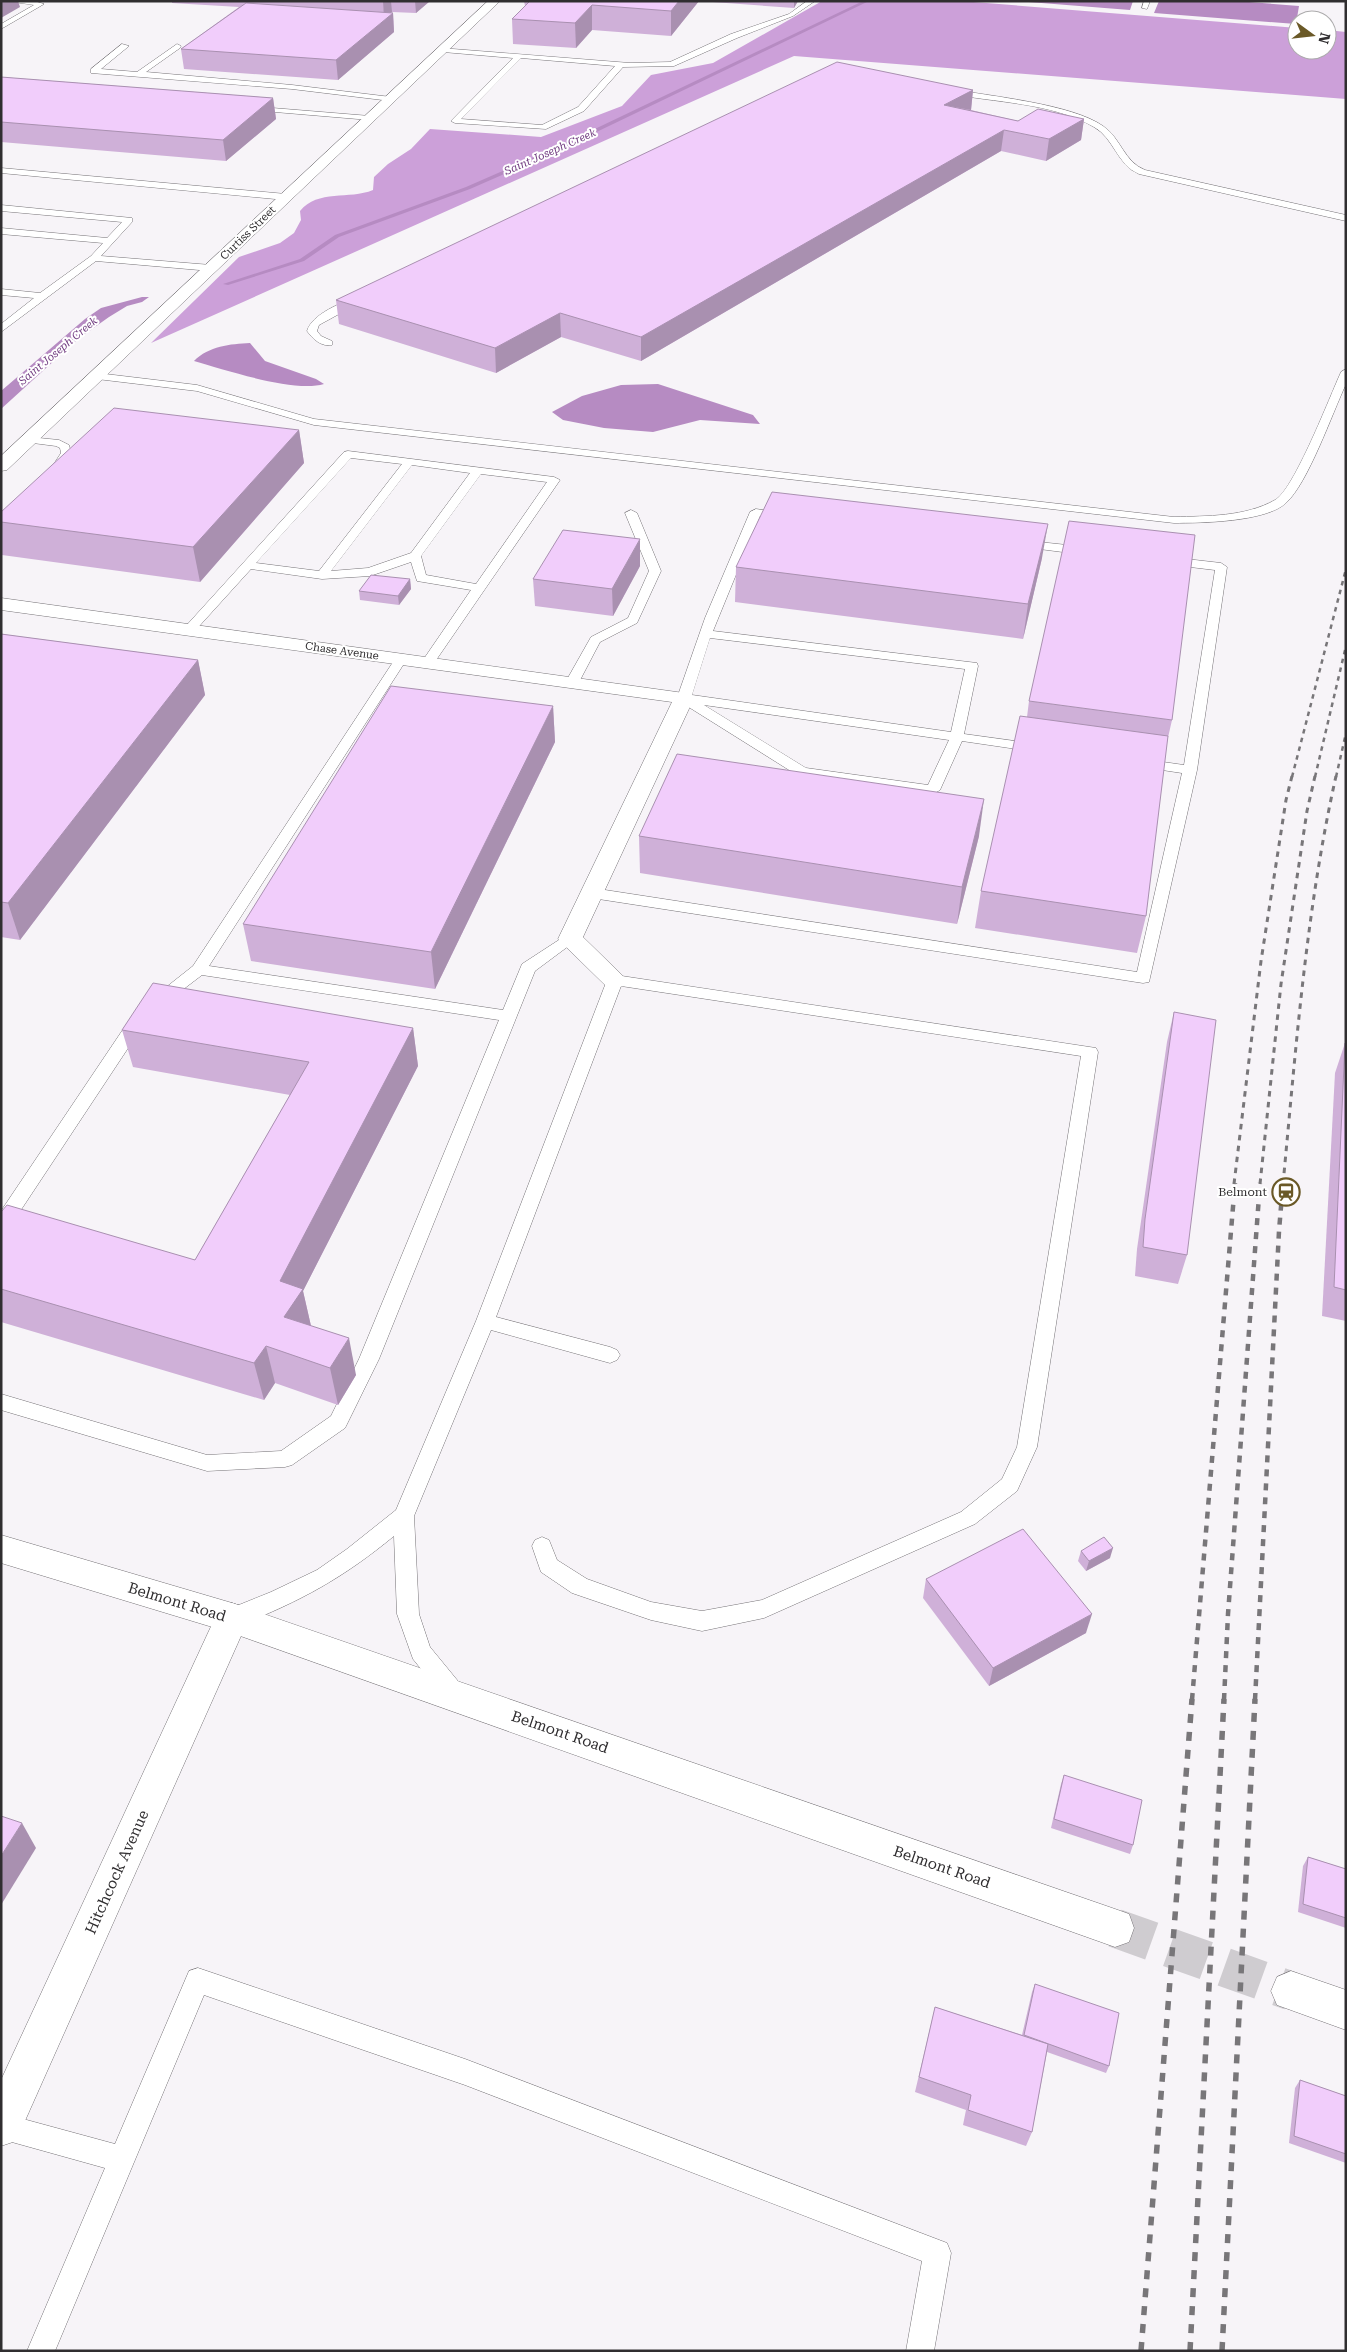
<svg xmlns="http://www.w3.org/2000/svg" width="1347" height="2352" font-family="'Roboto Serif',serif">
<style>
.forest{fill:#cca0d9}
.water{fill:#b68bc2}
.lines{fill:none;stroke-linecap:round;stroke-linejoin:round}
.stream{fill:#b68bc2;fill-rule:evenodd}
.secondary-tunnel{stroke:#cfccd0;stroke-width:39;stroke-dasharray:39 19;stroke-linecap:butt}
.lane-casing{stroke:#767377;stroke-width:1}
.street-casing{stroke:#767377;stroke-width:1}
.secondary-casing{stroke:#767377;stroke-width:1}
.lane{fill:#fff;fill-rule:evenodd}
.street{fill:#fff;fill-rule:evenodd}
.secondary{fill:#fff;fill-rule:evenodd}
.rail-far3{stroke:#787679;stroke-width:2.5;stroke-dasharray:4.5 4.5;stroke-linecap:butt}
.rail-far2{stroke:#787679;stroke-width:3;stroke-dasharray:5.5 5.5;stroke-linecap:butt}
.rail-far1{stroke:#787679;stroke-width:4.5;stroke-dasharray:7 7;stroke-linecap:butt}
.rail{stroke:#787679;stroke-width:5.5;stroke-dasharray:9 9;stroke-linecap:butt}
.wall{fill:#cfb0d8}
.shaded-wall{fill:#a990b0}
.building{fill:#f1cdfb;stroke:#a990b0}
.labels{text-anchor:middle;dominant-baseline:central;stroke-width:4;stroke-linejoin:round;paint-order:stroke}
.far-water-label{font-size:11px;font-style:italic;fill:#713c80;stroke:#fff}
.far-street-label{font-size:11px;fill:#302e30;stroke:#fff}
.poi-label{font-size:12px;fill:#302e30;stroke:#fff;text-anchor:end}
.near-street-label{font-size:15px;fill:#302e30;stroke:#fff}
</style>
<rect width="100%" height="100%" fill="#f7f4f8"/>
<!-- forest -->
<path class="forest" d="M822 1H961L1297 28V50H1327V30L1346 32V99L794 56 151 343 239 257 280 243 294 233 301 220 300 211C318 189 349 200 373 190L374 177 388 164 411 149 430 129 541 137 622 106 651 75 713 63Z"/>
<!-- water -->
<g class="water">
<polygon points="1015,1 1133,1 1130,10"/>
<polygon points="1159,1 1236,1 1299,6 1296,24 1154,13"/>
<polygon points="142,297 149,297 142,302 127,306 109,317 78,339 1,409 1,391 85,319 101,308"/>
<path d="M250 343 265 361 316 379 324 384C294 393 226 370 194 361 209 346 230 344 250 343Z"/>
<polygon points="658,384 753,415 760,424 700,420 653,432 604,428 563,420 552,412 582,396 621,385"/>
</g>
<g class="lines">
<!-- stream -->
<polygon class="stream" points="863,1 869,1 559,150 470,189 339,237 304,261 228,285 223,284 300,259 335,235 466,187 555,148"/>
<!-- secondary-tunnel -->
<polyline class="secondary-tunnel" points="1115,1928 1291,1991"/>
<!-- lane casing -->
<g class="lane-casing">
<g id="lane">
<polygon points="6,1 34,1 44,4 1,29 1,24 34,5"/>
<path d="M807 1H815L793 16 737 38 674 66 623 67 584 111 546 129 455 123 451 121 513 58 443 52H440V48L630 63 670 62 731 34 789 14ZM521 58 615 66 578 107 542 125 461 119Z"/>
<polygon points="1144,1 1150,1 1147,9 1142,8"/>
<polygon points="122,44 129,46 101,69 137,72 177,44 181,46 180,48 146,72 292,85 391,97 395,99 391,101 292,89 91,73 91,69"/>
<path d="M950 89C989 96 1072 104 1103 126 1121 138 1124 162 1145 170L1346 215V221L1139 174C1117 165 1114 138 1094 127 1051 102 995 103 947 93V89Z"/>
<polygon points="248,106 370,116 374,118 370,120 251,110 248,110"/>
<polygon points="1,168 286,194 290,197 286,200 1,173"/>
<polygon points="1,205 132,218 132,222 101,256 211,265 216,268 211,271 96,261 1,332 1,324 34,298 1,295 1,289 40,293 91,256 103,243 1,234 1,228 107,238 122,222 1,211"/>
<path d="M358 297 363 300 361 302 319 325 317 331 321 336 332 341V345C321 347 313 339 307 331 312 314 342 302 358 297Z"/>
<path d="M1346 369V384C1332 414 1308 483 1286 503 1266 522 1201 523 1174 523L314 425 197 391 97 379 92 376 97 373 197 385 314 419 1174 517C1207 516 1245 517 1275 500 1294 490 1330 396 1341 372Z"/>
<polygon points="29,437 59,440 69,445 71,453 58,475 54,476 48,473 61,453 60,448 56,446 25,442 25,438"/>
<path d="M348 451 554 477 560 480 432 666H422L421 663 471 590 417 581 411 562 370 576 322 579 251 569 193 633H185L183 630 185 627 344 452ZM351 458 402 464 319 571 256 563ZM412 465 470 473 411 553 368 568 331 571ZM481 474 547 482 476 584 426 575 421 556Z"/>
<path d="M756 509 784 513 790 516 784 519 760 516 713 631 977 663 978 666 964 734 1037 744 1044 748 1042 751 1037 752 962 741 940 790 933 794 797 775 679 701 677 698 705 618 750 512ZM710 638 965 669 951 732 692 695ZM704 705 949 740 928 785 806 768Z"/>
<polygon points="631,510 637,513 661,571 637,623 600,642 577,686 567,686 565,683 591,637 628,618 649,571 625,513"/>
<polygon points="1020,540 1086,547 1092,551 1086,555 1016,546 1014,544 1016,542"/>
<polygon points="1169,557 1221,563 1227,567 1197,770 1149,982 1143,983 592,898 585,893 592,888 1137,972 1182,773 1142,767 1135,763 1142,759 1184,765 1215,570 1165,564 1163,561 1165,558"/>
<polygon points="401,655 407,659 209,966 503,1010 522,964 565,936 575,936 578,939 535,971 379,1359 348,1422 345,1428 292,1465 285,1467 207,1471 1,1410 1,1394 207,1455 281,1451 331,1416 359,1359 499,1020 202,975 164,1004 152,1004 150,1000 193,966 395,659"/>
<path d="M615 975 1096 1048 1098 1052 1037 1447 1017 1491 975 1524 764 1618 702 1631 651 1620 572 1593 541 1572 532 1546 535 1540 542 1537 549 1540 557 1560 587 1579 651 1602 702 1611 762 1600 961 1512 1002 1479 1017 1447 1081 1056 621 986 496 1317 610 1347 617 1350 620 1355 617 1360 610 1363 491 1330 414 1516 419 1614 430 1647 462 1686 465 1693 462 1700 454 1703 446 1700 413 1659 397 1614 394 1536C343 1578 301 1601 240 1625L232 1628 224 1625 221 1618 224 1611 271 1592 317 1570 347 1549 396 1510 476 1321 607 980 609 976Z"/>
<polygon points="138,1015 144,1016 146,1020 144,1024 7,1231 1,1233 1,1211 132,1016"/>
<polygon points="198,1968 465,2059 947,2243 951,2253 934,2351 906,2351 922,2261 465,2085 204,1995 55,2351 27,2351 105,2168 1,2139 1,2113 115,2144 189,1971"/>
</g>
</g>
<!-- street casing -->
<g class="street-casing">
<g id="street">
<polygon points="488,1 500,1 7,470 1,471 1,456"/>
<polygon points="1,598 691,694 694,698 583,937 627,980 624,986 615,988 606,986 558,939 672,702 1,610"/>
<polygon points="232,1603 244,1607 249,1618 16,2141 1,2146 1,2080 220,1607"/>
</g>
</g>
<!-- secondary casing -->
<g class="secondary-casing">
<g id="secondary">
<polygon points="1,1535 232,1603 1115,1909 1129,1914 1134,1928 1129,1942 1115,1947 232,1633 1,1563"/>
<polygon points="1291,1971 1346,1990 1346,2030 1277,2005 1271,1991 1277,1977"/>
</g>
</g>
<!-- lane -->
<use href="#lane" class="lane"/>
<!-- street -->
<use href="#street" class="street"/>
<!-- secondary -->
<use href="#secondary" class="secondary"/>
<!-- rail-far3 -->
<g class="rail-far3">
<polyline points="1292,777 1346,569"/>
<polyline points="1315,777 1346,646"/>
<polyline points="1336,777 1346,733"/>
</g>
<!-- rail-far2 -->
<g class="rail-far2">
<polyline points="1234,1184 1261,961 1286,800 1292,776"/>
<polyline points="1260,1184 1281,984 1307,811 1315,776"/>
<path d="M1283 1184C1296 1048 1306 910 1336 776"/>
</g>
<!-- rail-far1 -->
<g class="rail-far1">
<polyline points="1192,1700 1235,1183"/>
<polyline points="1224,1700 1228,1614 1260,1183"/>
<polyline points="1255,1700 1279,1231 1283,1183"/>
</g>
<!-- rail -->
<g class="rail">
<polyline points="1141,2351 1192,1699"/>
<polyline points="1190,2351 1224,1699"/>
<polyline points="1222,2351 1255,1699"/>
</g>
</g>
<!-- wall -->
<g class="wall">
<polygon points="172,1 430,1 416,13 392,12 391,13 393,13 394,32 338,80 184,69 181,49 239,7 172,3"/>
<polygon points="524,1 699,1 671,36 592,30 576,48 513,44 512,19 525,6"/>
<polygon points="699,1 798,1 794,8"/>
<polygon points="1,77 273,98 276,119 226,161 1,142"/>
<polygon points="973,90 971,110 1018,121 1084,119 1081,140 1046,161 1001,151 641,361 561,337 496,373 339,324 336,300"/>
<polygon points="299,430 304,463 200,582 2,555 1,512"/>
<polygon points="1042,558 1023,639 735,602 736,567"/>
<polygon points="640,566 613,616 535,606 533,579"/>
<polygon points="410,579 411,589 399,605 360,600 359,591"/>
<polygon points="1,634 198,660 205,695 20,940 1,937"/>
<polygon points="1029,701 1172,720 1167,742 1146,916 1137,953 975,928 981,891 1027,717"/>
<polygon points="553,706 555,742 435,989 251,961 243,924"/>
<polygon points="639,836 979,836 957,924 640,873"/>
<polygon points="1174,1012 1187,1255 1178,1284 1135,1276 1137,1249 1167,1042"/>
<polygon points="413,1028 418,1066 303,1291 311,1326 356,1375 338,1405 275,1383 264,1400 1,1322 1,1212 195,1260 290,1095 133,1067 122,1030"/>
<polygon points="1345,1043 1346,1044 1346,1321 1322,1316 1335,1073"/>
<polygon points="1081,1551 1110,1558 1086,1571 1078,1561"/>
<polygon points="926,1579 1086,1633 989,1686 923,1598"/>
<polygon points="1064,1775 1133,1845 1130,1854 1051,1828 1061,1784"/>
<polygon points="1308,1857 1346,1869 1346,1928 1298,1912 1303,1866"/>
<polygon points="1035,1984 1109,2066 1106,2073 1047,2052 1032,2132 1026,2146 963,2125 966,2110 915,2092 935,2007 1022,2035 1032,1992"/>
<polygon points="1300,2080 1346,2096 1346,2163 1289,2143 1295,2088"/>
</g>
<!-- shaded-wall -->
<g class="shaded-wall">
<polygon points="1,1 18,1 20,7 1,18"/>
<polygon points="383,1 391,1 392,12 384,18"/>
<polygon points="415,1 430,1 416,13"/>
<polygon points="679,1 699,1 671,36 671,11"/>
<polygon points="794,1 798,1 794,8"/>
<polygon points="592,5 592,30 576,48 575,23"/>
<polygon points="393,13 394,32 338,80 336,60"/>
<polygon points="973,90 971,110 944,105"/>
<polygon points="273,98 276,119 226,161 223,140"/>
<polygon points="1084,119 1081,140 1046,161 1049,139"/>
<polygon points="1004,130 1001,151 641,361 641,337"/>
<polygon points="560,313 561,337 496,373 495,348"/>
<polygon points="299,430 304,463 200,582 193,547"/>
<polygon points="1048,524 1042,558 1023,639 1028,604"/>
<polygon points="640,539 640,566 613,616 612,589"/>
<polygon points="410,579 411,589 399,605 398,596"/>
<polygon points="198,660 205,695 20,940 8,903"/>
<polygon points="553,706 555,742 435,989 431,952"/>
<polygon points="984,799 979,836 957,924 962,887"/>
<polygon points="413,1028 418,1066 303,1291 311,1326 284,1317 280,1281"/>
<polygon points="349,1338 356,1375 338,1405 330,1368"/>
<polygon points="266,1346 275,1383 264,1400 254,1363"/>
<polygon points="1113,1548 1110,1558 1086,1571 1089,1561"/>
<polygon points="1092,1614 1086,1633 989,1686 993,1668"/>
<polygon points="22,1823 36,1848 1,1905 1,1856"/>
</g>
<!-- building -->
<g class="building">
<polygon points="530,1 679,1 671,11 592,5 575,23 512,19"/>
<polygon points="246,3 393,13 336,60 181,49"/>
<polygon points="837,62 973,90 944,105 1018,121 1038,109 1084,119 1049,139 1004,130 641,337 560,313 495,348 336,300"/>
<polygon points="1,77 273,98 223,140 1,122"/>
<polygon points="114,408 299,430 193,547 1,522 1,512"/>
<polygon points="772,492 1048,524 1028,604 736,567"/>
<polygon points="1069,521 1195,535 1172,720 1029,701"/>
<polygon points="563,530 640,539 612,589 533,579"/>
<polygon points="371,575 410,579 398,596 359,591"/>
<polygon points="1,634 198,660 8,903 1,902"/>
<polygon points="391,686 553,706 431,952 243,924"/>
<polygon points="1020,716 1168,736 1146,916 981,891"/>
<polygon points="677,754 984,799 962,887 639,836"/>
<polygon points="153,983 413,1028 280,1281 303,1289 284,1317 349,1338 330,1368 266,1346 254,1363 1,1289 1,1212 7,1205 195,1260 309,1062 122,1030"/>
<polygon points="1174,1012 1216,1020 1187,1255 1143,1247 1145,1219"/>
<polygon points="1345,1043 1346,1044 1346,1290 1334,1287"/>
<polygon points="1023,1529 1092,1614 993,1668 926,1579"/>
<polygon points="1104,1537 1113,1548 1089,1561 1081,1551"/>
<polygon points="1064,1775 1142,1800 1133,1845 1054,1819"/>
<polygon points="1,1816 22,1823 1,1856"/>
<polygon points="1308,1857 1346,1869 1346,1918 1303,1904"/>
<polygon points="1035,1984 1119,2013 1109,2066 1024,2035"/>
<polygon points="935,2007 1048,2044 1032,2132 968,2110 971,2095 919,2077"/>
<polygon points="1300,2080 1346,2096 1346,2154 1294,2136"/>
</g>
<!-- icons -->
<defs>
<g id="station-ring" transform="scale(1.4375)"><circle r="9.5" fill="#fff" stroke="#6a5927" stroke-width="1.5"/><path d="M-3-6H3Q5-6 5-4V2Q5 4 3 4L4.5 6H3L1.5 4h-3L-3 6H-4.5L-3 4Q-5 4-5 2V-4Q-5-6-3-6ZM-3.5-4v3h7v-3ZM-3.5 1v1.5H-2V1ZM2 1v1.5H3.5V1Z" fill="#6a5927"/></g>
</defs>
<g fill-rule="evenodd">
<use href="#station-ring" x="1286" y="1192"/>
</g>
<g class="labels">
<!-- far-water labels -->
<g class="far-water-label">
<text transform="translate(550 152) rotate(-24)">Saint Joseph Creek</text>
<text transform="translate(58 351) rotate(-40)">Saint Joseph Creek</text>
</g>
<!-- far-street labels -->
<g class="far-street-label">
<text transform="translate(248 233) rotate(-44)">Curtiss Street</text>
<text transform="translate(342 651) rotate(8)">Chase Avenue</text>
</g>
<!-- poi labels -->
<g class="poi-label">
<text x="1267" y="1192">Belmont</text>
</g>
<!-- near-street labels -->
<g class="near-street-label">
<text transform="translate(177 1602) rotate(17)">Belmont Road</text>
<text transform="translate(560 1732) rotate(19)">Belmont Road</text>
<text transform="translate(942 1867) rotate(19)">Belmont Road</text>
<text transform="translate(117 1872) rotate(-66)">Hitchcock Avenue</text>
</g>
</g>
<!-- border -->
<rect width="1347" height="2352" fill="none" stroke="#302e30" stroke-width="5"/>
<!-- north arrow -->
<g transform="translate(1312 35) rotate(105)"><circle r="24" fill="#ffffff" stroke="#acabac"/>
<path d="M0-4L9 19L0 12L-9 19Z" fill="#6a5927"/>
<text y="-8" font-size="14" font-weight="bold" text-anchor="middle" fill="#302e30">N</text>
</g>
</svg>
